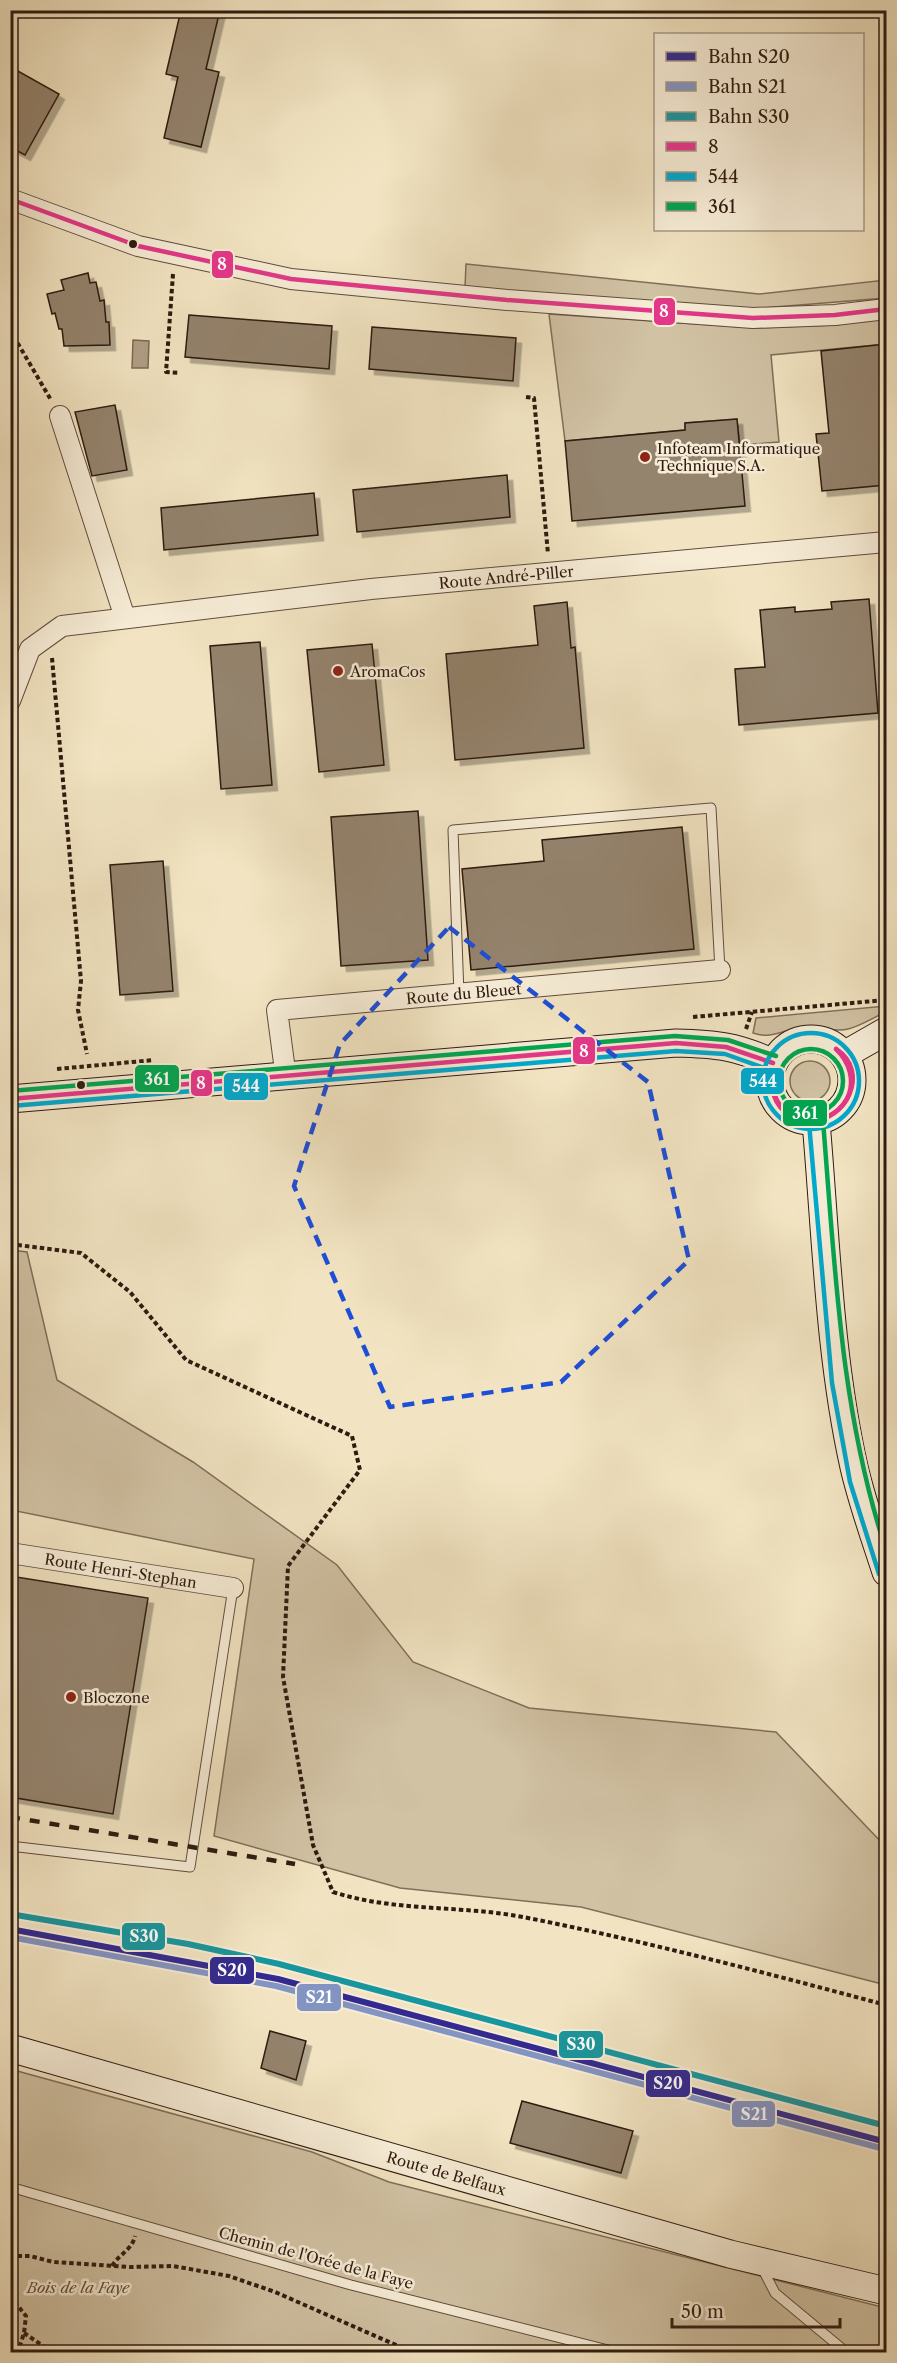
<svg xmlns="http://www.w3.org/2000/svg" width="897" height="2363" font-family="'Libre Caslon Text',serif">
<style>
.green{fill:#d1c2a4;stroke:#806e5a;stroke-width:1.5}
.water{fill:#b09f85;stroke:#7c6a56;stroke-width:1.5}
.building{fill:#94836d;stroke:#2f1a10;stroke-width:1.5;filter:url(#shadow)}
.lines{fill:none;stroke-linecap:round;stroke-linejoin:round}
.lane-casing{stroke:#604c3c;stroke-width:11}
.street-casing{stroke:#604c3c;stroke-width:22}
.secondary-casing{stroke:#2f1a10;stroke-width:29}
.path{stroke:#2f1a10;stroke-width:4;stroke-dasharray:4.5 3;stroke-linecap:butt}
.lane{stroke:#f7edd7;stroke-width:9}
.street{stroke:#f7edd7;stroke-width:20}
.secondary{stroke:#f7edd7;stroke-width:27}
.rail{stroke:#2f1a10;stroke-width:4.5;stroke-dasharray:10 10;stroke-linecap:butt}
.bus-1-casing{stroke:#f7edd7;stroke-width:9}
.bus-2-casing{stroke:#f7edd7;stroke-width:9}
.bus-3-casing{stroke:#f7edd7;stroke-width:9}
.bus-1{stroke:#e43789;stroke-width:4.5}
.bus-2{stroke:#00a9ce;stroke-width:4.5}
.bus-3{stroke:#00a651;stroke-width:4.5}
.rail-1-casing{stroke:#f7edd7;stroke-width:10}
.rail-2-casing{stroke:#f7edd7;stroke-width:10}
.rail-3-casing{stroke:#f7edd7;stroke-width:10}
.rail-1{stroke:#322a90;stroke-width:6}
.rail-2{stroke:#8394c2;stroke-width:6}
.rail-3{stroke:#18969e;stroke-width:6}
.marked{fill:none;stroke:#1d4ed8;stroke-width:4.5;stroke-dasharray:12 8;stroke-linejoin:round}
.bus-dot{fill:#2f1a10;stroke:#f7edd7;stroke-width:2}
.poi-dot{fill:#8f2418;stroke:#f7edd7;stroke-width:2}
.labels{text-anchor:middle;dominant-baseline:central;stroke-width:5;stroke-linejoin:round;paint-order:stroke}
.poi-label{font-size:15px;fill:#2f1a10;stroke:#f7edd7;text-anchor:start}
.street-label{font-size:15px;fill:#2f1a10;stroke:#f7edd7}
.park-label{font-size:15px;font-style:italic;fill:#604c3c;stroke:#f7edd7}
.line-badge{stroke:#f7edd7;stroke-width:2}
.badge-label{font-size:16px;text-anchor:middle;font-weight:bold;fill:#fff}
</style>
<defs>
<filter id="shadow"><feDropShadow dx="5.5" dy="5.5" stdDeviation="0" flood-color="#0004"/></filter>
</defs>
<rect width="100%" height="100%" fill="#f2e4c2"/>
<filter id="stains"><feTurbulence type="fractalNoise" baseFrequency=".00333" numOctaves="4"/><feColorMatrix values="0 0 0 0 .2 0 0 0 0 .09 0 0 0 0 .02 0 0 0 .5 -.17"/></filter>
<radialGradient id="worn" r=".72"><stop offset=".6" stop-color="#630" stop-opacity="0"/><stop offset="1" stop-color="#630" stop-opacity=".3"/></radialGradient>
<!-- green -->
<g class="green">
<polygon points="466,264 759,294 886,280 886,298 761,308 706,307 465,287"/>
<polygon points="549,314 756,328 835,325 886,318 886,344 771,355 779,442 740,445 737,419 685,423 685,430 565,441"/>
<path d="M886 1006V1012C874 1017 861 1026 848 1029 833 1033 818 1025 802 1027 784 1029 772 1040 753 1033L756 1018Z"/>
<circle cx="810" cy="1081" r="20"/>
<polygon points="11,1250 27,1252 57,1380 193,1462 337,1565 413,1662 529,1708 776,1732 886,1847 886,1985 581,1907 400,1888 214,1836 254,1559 11,1510"/>
<polygon points="10,2069 312,2152 389,2182 886,2308 886,2352 11,2352"/>
</g>
<!-- water -->
<polygon class="water" points="133,340 149,341 148,368 132,368"/>
<!-- building -->
<g class="building">
<polygon points="181,10 220,10 206,69 219,72 201,147 164,138 178,77 166,74"/>
<polygon points="16,70 59,94 25,155 10,147 10,81"/>
<polygon points="88,273 90,283 96,282 100,301 104,300 106,322 109,322 110,345 64,346 62,329 59,329 55,313 52,314 47,294 64,290 61,280"/>
<polygon points="189,315 332,326 329,369 185,357"/>
<polygon points="372,327 516,338 513,381 369,369"/>
<polygon points="886,344 886,485 822,491 816,434 829,433 821,351"/>
<polygon points="115,405 127,470 92,476 75,412"/>
<polygon points="737,419 745,506 572,521 565,441 685,430 685,423"/>
<polygon points="507,475 510,517 357,532 353,490"/>
<polygon points="314,493 318,535 164,550 161,508"/>
<polygon points="869,599 878,713 739,725 735,669 765,667 760,610 795,607 795,612 832,609 831,602"/>
<polygon points="567,602 571,648 575,647 584,748 455,760 446,654 538,645 534,606"/>
<polygon points="260,642 272,785 221,789 210,646"/>
<polygon points="372,644 384,765 319,772 307,650"/>
<polygon points="418,811 428,960 341,966 331,817"/>
<polygon points="682,827 694,949 471,970 462,869 544,861 542,840"/>
<polygon points="163,861 173,991 120,995 110,865"/>
<polygon points="10,1576 148,1598 113,1814 10,1797"/>
<polygon points="270,2031 306,2041 296,2080 261,2068"/>
<polygon points="522,2101 633,2131 621,2173 510,2143"/>
</g>
<g class="lines">
<!-- lane casing -->
<g class="lane-casing">
<g id="lane">
<polyline points="459,995 453,830 711,808 720,970"/>
<polyline points="10,1846 190,1867 233,1588"/>
<polyline points="10,2187 351,2285 616,2352"/>
<polyline points="762,2268 775,2293 846,2352"/>
</g>
</g>
<!-- street casing -->
<g class="street-casing">
<g id="street">
<polyline points="10,199 138,246 291,279 507,300 753,318 835,315 886,309"/>
<polyline points="60,416 125,618"/>
<path id="s1" d="M10 701 30 649 62 626 371 589 886 542"/>
<path id="s2" d="M286 1078 277 1010 720 970"/>
<path id="s3" d="M10 1553 233 1588"/>
</g>
</g>
<!-- secondary casing -->
<g class="secondary-casing">
<g id="secondary">
<circle cx="811" cy="1080" r="41"/>
<polyline points="844,1055 886,1031"/>
<path d="M10 1099 676 1043C716 1044 737 1046 773 1063"/>
<path d="M816 1122C826 1236 829 1355 854 1467 862 1502 875 1538 886 1572"/>
<path id="s4" d="M10 2048 730 2254 886 2291"/>
</g>
</g>
<!-- path -->
<g class="path">
<polyline points="173,274 166,372 179,373"/>
<polyline points="10,330 51,400"/>
<polyline points="526,397 534,398 548,554"/>
<polyline points="52,658 81,981 78,1010 87,1054"/>
<polyline points="693,1017 886,1000"/>
<polyline points="746,1029 752,1012"/>
<polyline points="57,1069 154,1060"/>
<path d="M10 1244 81 1253 130 1292 186 1360 352 1436 360 1470 288 1566 283 1677 313 1845 333 1892C395 1912 460 1905 523 1917 645 1941 766 1973 886 2005"/>
<polyline points="10,2256 30,2256 53,2262 130,2267 173,2266 229,2276 275,2292 412,2352"/>
<path d="M112 2266C119 2254 132 2250 135 2236"/>
<polyline points="10,2296 26,2316 24,2333 18,2352"/>
<polyline points="24,2333 52,2352"/>
</g>
<!-- lane -->
<use href="#lane" class="lane"/>
<!-- street -->
<use href="#street" class="street"/>
<!-- secondary -->
<use href="#secondary" class="secondary"/>
<!-- rail -->
<polyline class="rail" points="10,1817 295,1864"/>
<!-- bus-1 casing -->
<g class="bus-1-casing">
<g id="bus-1">
<polyline points="10,199 138,246 291,279 507,300 753,318 835,315 886,309"/>
<path d="M771 1082C775 1100 781 1113 799 1119"/>
<path d="M771 1082C773 1100 781 1114 799 1119"/>
<polyline points="10,1099 676,1043 726,1047 773,1063"/>
<path d="M809 1121C846 1122 871 1072 836 1049"/>
<path d="M809 1121C850 1118 865 1078 836 1049"/>
</g>
</g>
<!-- bus-2 casing -->
<g class="bus-2-casing">
<g id="bus-2">
<circle cx="811" cy="1081" r="48"/>
<polyline points="11,1106 676,1051 725,1054 770,1070"/>
<polyline points="809,1123 832,1383 850,1482 879,1574"/>
</g>
</g>
<!-- bus-3 casing -->
<g class="bus-3-casing">
<g id="bus-3">
<circle cx="811" cy="1081" r="32"/>
<polyline points="10,1091 675,1036 728,1040 776,1056"/>
<path d="M823 1121C835 1266 840 1410 886 1550"/>
</g>
</g>
<!-- bus-1 -->
<use href="#bus-1" class="bus-1"/>
<!-- bus-2 -->
<use href="#bus-2" class="bus-2"/>
<!-- bus-3 -->
<use href="#bus-3" class="bus-3"/>
<!-- rail-1 casing -->
<g class="rail-1-casing">
<polyline id="rail-1" points="10,1929 278,1979 886,2142"/>
</g>
<!-- rail-2 casing -->
<g class="rail-2-casing">
<polyline id="rail-2" points="10,1937 276,1986 884,2149"/>
</g>
<!-- rail-3 casing -->
<g class="rail-3-casing">
<polyline id="rail-3" points="10,1914 188,1944 279,1964 886,2126"/>
</g>
<!-- rail-1 -->
<use href="#rail-1" class="rail-1"/>
<!-- rail-2 -->
<use href="#rail-2" class="rail-2"/>
<!-- rail-3 -->
<use href="#rail-3" class="rail-3"/>
</g>
<!-- marked area -->
<path class="marked" d="M449 927 648 1082 689 1260 561 1382 390 1407 294 1186 340 1044Z"/>
<!-- markers -->
<g class="bus-dot">
<circle cx="133" cy="244" r="5"/>
<circle cx="81" cy="1085" r="5"/>
</g>
<g class="poi-dot">
<circle cx="645" cy="457" r="6"/>
<circle cx="338" cy="671" r="6"/>
<circle cx="71" cy="1697" r="6"/>
</g>
<g class="labels">
<!-- poi labels -->
<g class="poi-label">
<text x="657" y="448">Infoteam Informatique<tspan x="657" dy="17">Technique S.A.</tspan></text>
<text x="350" y="671">AromaCos</text>
<text x="83" y="1697">Bloczone</text>
</g>
<!-- street labels -->
<g class="street-label">
<text stroke="none"><textPath href="#s1" startOffset="542">Route André-Piller</textPath></text>
<text stroke="none"><textPath href="#s2" startOffset="256">Route du Bleuet</textPath></text>
<text stroke="none"><textPath href="#s3" startOffset="112">Route Henri-Stephan</textPath></text>
<text stroke="none"><textPath href="#s4" startOffset="454">Route de Belfaux</textPath></text>
<text transform="translate(316 2258) rotate(15)">Chemin de l'Orée de la Faye</text>
</g>
<!-- park labels -->
<g class="park-label">
<text x="78" y="2287">Bois de la Faye</text>
</g>
</g>
<g class="line-badge">
<rect x="211" y="250" width="23" height="29" rx="6" fill="#e43789"/>
<rect x="653" y="297" width="23" height="29" rx="6" fill="#e43789"/>
<rect x="572" y="1036" width="24" height="29" rx="6" fill="#e43789"/>
<rect x="134" y="1064" width="46" height="29" rx="6" fill="#00a651"/>
<rect x="740" y="1067" width="45" height="28" rx="6" fill="#00a9ce"/>
<rect x="190" y="1069" width="23" height="28" rx="6" fill="#e43789"/>
<rect x="223" y="1072" width="46" height="29" rx="6" fill="#00a9ce"/>
<rect x="782" y="1099" width="46" height="28" rx="6" fill="#00a651"/>
<rect x="121" y="1922" width="45" height="29" rx="6" fill="#18969e"/>
<rect x="209" y="1956" width="46" height="29" rx="6" fill="#322a90"/>
<rect x="296" y="1983" width="46" height="29" rx="6" fill="#8394c2"/>
<rect x="558" y="2030" width="46" height="29" rx="6" fill="#18969e"/>
<rect x="645" y="2069" width="46" height="29" rx="6" fill="#322a90"/>
<rect x="731" y="2100" width="45" height="28" rx="6" fill="#8394c2"/>
</g>
<g class="badge-label">
<text x="222" y="270">8</text>
<text x="664" y="317">8</text>
<text x="584" y="1057">8</text>
<text x="157" y="1085">361</text>
<text x="763" y="1087">544</text>
<text x="201" y="1089">8</text>
<text x="246" y="1092">544</text>
<text x="805" y="1119">361</text>
<text x="144" y="1942">S30</text>
<text x="232" y="1976">S20</text>
<text x="319" y="2003">S21</text>
<text x="581" y="2050">S30</text>
<text x="668" y="2089">S20</text>
<text x="754" y="2120">S21</text>
</g>
<!-- margin -->
<rect width="897" height="2363" fill="none" stroke="#f2e4c2" stroke-width="36"/>
<rect x="12" y="12" width="873" height="2339" fill="none" stroke="#2f1a10" stroke-width="3"/>
<rect x="18" y="18" width="861" height="2327" fill="none" stroke="#2f1a10" stroke-width="1.5"/>
<!-- legend -->
<rect x="654" y="33" width="210" height="198" fill="#f7edd7" stroke="#a79987" stroke-width="1.5"/>
<rect x="666" y="52" width="30" height="9" fill="#322a90" stroke="#a79987" stroke-width="1.5"/>
<text x="708" y="63" font-size="18" fill="#2f1a10">Bahn S20</text>
<rect x="666" y="82" width="30" height="9" fill="#8394c2" stroke="#a79987" stroke-width="1.5"/>
<text x="708" y="93" font-size="18" fill="#2f1a10">Bahn S21</text>
<rect x="666" y="112" width="30" height="9" fill="#18969e" stroke="#a79987" stroke-width="1.5"/>
<text x="708" y="123" font-size="18" fill="#2f1a10">Bahn S30</text>
<rect x="666" y="142" width="30" height="9" fill="#e43789" stroke="#a79987" stroke-width="1.5"/>
<text x="708" y="153" font-size="18" fill="#2f1a10">8</text>
<rect x="666" y="172" width="30" height="9" fill="#00a9ce" stroke="#a79987" stroke-width="1.5"/>
<text x="708" y="183" font-size="18" fill="#2f1a10">544</text>
<rect x="666" y="202" width="30" height="9" fill="#00a651" stroke="#a79987" stroke-width="1.5"/>
<text x="708" y="213" font-size="18" fill="#2f1a10">361</text>
<!-- scale -->
<path d="M672 2318v9h168v-9" fill="none" stroke="#2f1a10" stroke-width="3"/>
<text x="681" y="2318" font-size="18" fill="#2f1a10" stroke="#f7edd7" stroke-width="4.5" paint-order="stroke">50 m</text>
<rect width="100%" height="100%" filter="url(#stains)"/>
<rect width="100%" height="100%" fill="url(#worn)"/>
</svg>
